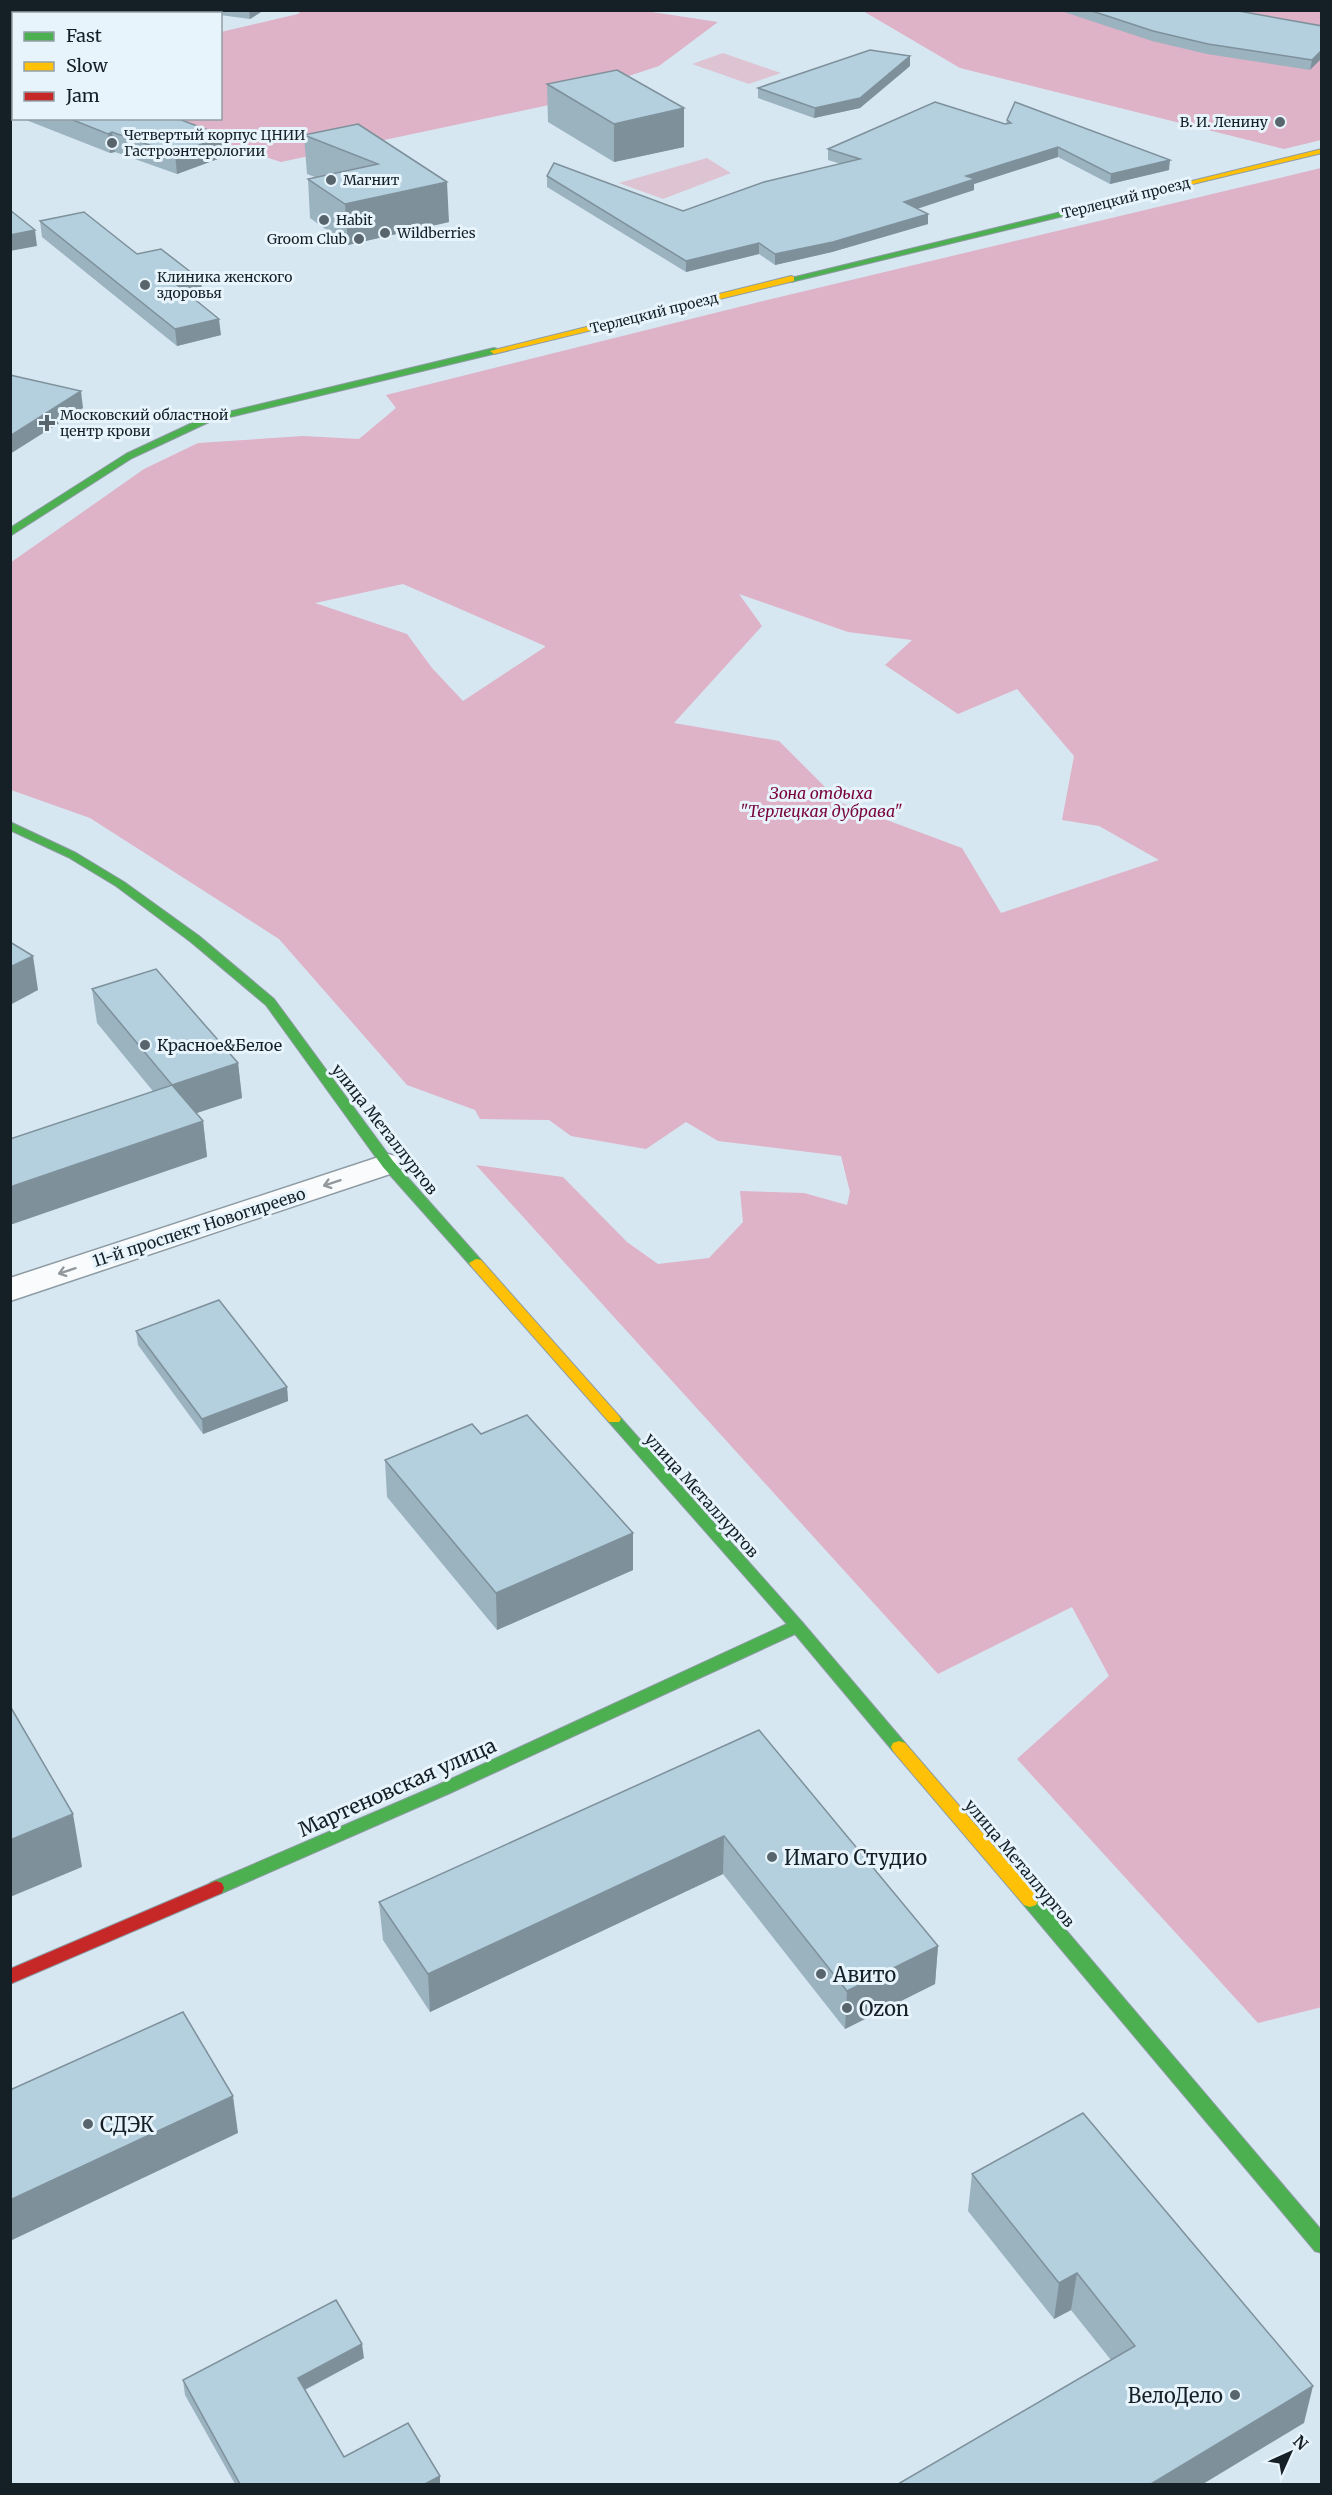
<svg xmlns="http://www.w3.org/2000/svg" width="1332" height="2495" font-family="Merriweather,serif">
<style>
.green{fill:#dec4d2}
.forest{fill:#deb2c7;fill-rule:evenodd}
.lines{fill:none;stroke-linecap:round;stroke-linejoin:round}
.street-casing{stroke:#8e9ba3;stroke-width:3}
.fast-casing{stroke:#8e9ba3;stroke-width:2}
.slow-casing{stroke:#8e9ba3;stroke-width:2}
.jam-casing{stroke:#8e9ba3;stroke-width:2}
.street{fill:#f9fbfd;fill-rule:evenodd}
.fast{fill:#4caf50;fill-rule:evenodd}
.slow{fill:#ffc107;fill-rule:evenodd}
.jam{fill:#c62828;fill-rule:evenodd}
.wall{fill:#9bb2bf}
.shaded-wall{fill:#7e919b}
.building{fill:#b4cfde;stroke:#7e919b;stroke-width:1.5}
.oneway{stroke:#92989c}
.poi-dot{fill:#58656d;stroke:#e8f4fc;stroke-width:2}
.labels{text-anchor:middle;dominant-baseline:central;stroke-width:6;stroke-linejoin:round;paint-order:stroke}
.far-poi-label{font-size:14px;fill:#141f26;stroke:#e8f4fc;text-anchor:start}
.far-street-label{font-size:14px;fill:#141f26;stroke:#e8f4fc}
.park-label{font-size:16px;font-style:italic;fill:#77023b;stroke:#e8f4fc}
.poi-label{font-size:16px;fill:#141f26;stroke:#e8f4fc;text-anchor:start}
.street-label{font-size:16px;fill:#141f26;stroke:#e8f4fc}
.near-street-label{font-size:20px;fill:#141f26;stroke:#e8f4fc}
.near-poi-label{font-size:20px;fill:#141f26;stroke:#e8f4fc;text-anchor:start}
</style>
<rect width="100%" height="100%" fill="#d6e7f2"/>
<!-- green -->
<g class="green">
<polygon points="723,53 781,73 749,84 692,64"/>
<polygon points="707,158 731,173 663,199 619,183"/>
</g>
<!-- forest -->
<g class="forest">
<polygon points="639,10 718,22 659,66 592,88 596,95 281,162 149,119 220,118 221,32 298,14 301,11"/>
<polygon points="863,11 1321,11 1321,140 1284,149 960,68"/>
<path d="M1321 168 1322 2007 1258 2023 1017 1759 1109 1676 1072 1607 938 1674 476 1165 563 1177 627 1242 658 1264 709 1258 743 1222 740 1191 804 1193 847 1205 850 1192 841 1156 718 1141 686 1122 646 1149 571 1136 549 1120 480 1119 475 1110 407 1085 279 939 90 818 11 790 10 563 144 469 198 443 303 436 359 439 396 408 386 395 763 301ZM403 584 545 646V647L463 701 432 668 407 634 315 603ZM739 594 848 632 912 640 885 665 958 714 1017 689 1074 756 1062 820 1099 826 1159 860 1001 913 962 848 841 803 779 741 674 723 762 626Z"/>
</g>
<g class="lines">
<!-- street casing -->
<g class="street-casing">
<polygon id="street" points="388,1154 399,1157 404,1164 399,1171 10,1301 10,1278"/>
</g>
<!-- fast casing -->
<g class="fast-casing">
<g id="fast">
<polygon points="1147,191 1150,191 1150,195 791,282 787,279"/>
<polygon points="494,348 497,349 497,353 209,422 132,458 10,536 10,528 126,454 203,418"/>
<polygon points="10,822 76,853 124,882 199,936 274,999 393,1161 481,1260 483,1263 481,1266 471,1266 383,1167 266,1005 191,942 116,886 68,857 10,830"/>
<polygon points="614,1414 619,1416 802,1622 905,1743 907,1747 905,1751 899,1753 893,1751 795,1634 450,1793 222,1893 216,1895 210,1893 208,1888 210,1883 438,1785 787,1624 609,1422 607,1419 609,1416"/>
<polygon points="1030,1893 1036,1895 1322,2231 1322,2253 1315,2251 1024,1905 1022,1900 1024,1895"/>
</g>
</g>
<!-- slow casing -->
<g class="slow-casing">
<g id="slow">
<polygon points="1322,149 1322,153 1147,195 1143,193"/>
<polygon points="791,276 794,277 794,281 494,354 490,351"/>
<polygon points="476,1259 481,1260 619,1416 621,1419 619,1422 609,1422 471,1266 469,1263"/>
<polygon points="899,1741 905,1743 1036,1895 1038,1900 1036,1905 1030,1907 1024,1905 893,1751 891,1747 893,1743"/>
</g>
</g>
<!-- jam casing -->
<g class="jam-casing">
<polygon id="jam" points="216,1881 222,1883 224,1888 222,1893 10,1984 10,1969"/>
</g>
<!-- street -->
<use href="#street" class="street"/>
<!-- fast -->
<use href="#fast" class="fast"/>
<!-- slow -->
<use href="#slow" class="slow"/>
<!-- jam -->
<use href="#jam" class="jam"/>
</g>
<!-- wall -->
<g class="wall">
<polygon points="10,10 126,10 126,14 14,14 14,115 10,114"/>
<polygon points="191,10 264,10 250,19 220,15 220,14 208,14"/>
<polygon points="1058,10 1233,10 1322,26 1310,70 1207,54 1152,41"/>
<polygon points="910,66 860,108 814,118 758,98 758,88"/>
<polygon points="547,84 684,108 684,147 614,162 548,122"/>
<polygon points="21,118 176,118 226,156 177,174 115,152 110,153"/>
<polygon points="1007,120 1169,170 1110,184 1058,157 974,184 974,190 917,209 928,224 832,252 775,265 759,254 686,272 547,187 547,176 683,211 841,164 828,160 828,149 1005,124 1006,124"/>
<polygon points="358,124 449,222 348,245 310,218 308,179 315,177 307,174 304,135"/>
<polygon points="40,221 137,254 201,280 202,296 193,298 221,335 177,346 42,237"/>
<polygon points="92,989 238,1063 242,1098 196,1113 203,1121 207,1157 97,1023"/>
<polygon points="136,1331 287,1387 288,1401 203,1434 138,1345"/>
<polygon points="481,1434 633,1533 633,1570 497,1630 387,1497 385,1460"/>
<polygon points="759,1730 938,1946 935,1984 845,2029 723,1874 430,2012 383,1940 379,1902"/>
<polygon points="972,2174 1304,2423 1111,2360 1071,2310 1054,2319 968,2211"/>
<polygon points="364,2358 305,2390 344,2457 440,2484 235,2484 185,2395 183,2380"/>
</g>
<!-- shaded-wall -->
<g class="shaded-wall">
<polygon points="111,10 126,10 126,14 107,14"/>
<polygon points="249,10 264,10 250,19"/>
<polygon points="1322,50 1322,58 1310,70 1312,60"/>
<polygon points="910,56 910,66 860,108 814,118 815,108"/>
<polygon points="684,108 684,147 614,162 614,124"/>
<polygon points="112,132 115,152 110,153 108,134"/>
<polygon points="224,136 226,156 177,174 175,154"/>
<polygon points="1058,147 1058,157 974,184 974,190 904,213 904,202 966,176"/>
<polygon points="1170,160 1169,170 1110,184 1111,174"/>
<polygon points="447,182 449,222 348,245 345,204"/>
<polygon points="928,214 928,224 832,252 775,265 775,254"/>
<polygon points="35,230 37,246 10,251 10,235"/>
<polygon points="759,243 759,254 686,272 686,261"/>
<polygon points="201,280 202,296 178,301 177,285"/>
<polygon points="219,319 221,335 177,346 175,329"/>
<polygon points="81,391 83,408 10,454 10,436"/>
<polygon points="33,956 38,990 10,1005 10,967"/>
<polygon points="238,1063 242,1098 176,1120 172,1085"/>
<polygon points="203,1121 207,1157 10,1225 10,1187"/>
<polygon points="287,1387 288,1401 203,1434 202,1419"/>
<polygon points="633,1533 633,1570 497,1630 496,1593"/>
<polygon points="73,1814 82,1867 10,1897 10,1840"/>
<polygon points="724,1836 723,1874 430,2012 428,1974"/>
<polygon points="938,1946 935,1984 845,2029 847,1991"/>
<polygon points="233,2096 238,2133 10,2241 10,2200"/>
<polygon points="1077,2273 1071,2310 1054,2319 1059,2283"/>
<polygon points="362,2344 364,2358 300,2392 298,2378"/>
<polygon points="1313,2386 1304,2423 1203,2484 1151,2484"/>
<polygon points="440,2476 440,2484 425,2484"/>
</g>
<!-- building -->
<g class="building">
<polygon points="10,10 111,10 107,14 14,14 14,98 10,96"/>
<polygon points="1089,10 1233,10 1322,26 1322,50 1312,60 1208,44 1153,31"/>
<polygon points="870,50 910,56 860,98 815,108 758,88"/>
<polygon points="617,70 684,108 614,124 547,84"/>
<polygon points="935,102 1005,124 1011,123 1007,120 1015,102 1170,160 1111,174 1058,147 966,176 975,179 904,202 928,214 833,242 775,254 759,243 686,261 547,176 554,163 683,211 764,182 860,159 828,149"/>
<polygon points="68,118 176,118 224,136 175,154 112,132 108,134"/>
<polygon points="358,124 447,182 345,204 308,179 378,164 304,135"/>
<polygon points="10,210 35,230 10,235"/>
<polygon points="84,212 137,254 161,249 201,280 177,285 219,319 175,329 40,221"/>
<polygon points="10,375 81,391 10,436"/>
<polygon points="10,942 33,956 10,967"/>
<polygon points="156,969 238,1063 172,1085 92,989"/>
<polygon points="172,1085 203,1121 10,1187 10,1139"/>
<polygon points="219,1300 287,1387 202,1419 136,1331"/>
<polygon points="527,1415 633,1533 496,1593 385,1460 472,1424 481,1434"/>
<polygon points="10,1706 73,1814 10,1840"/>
<polygon points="759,1730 938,1946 847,1991 724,1836 428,1974 379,1902"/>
<polygon points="183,2012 233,2096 10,2200 10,2090"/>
<polygon points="1083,2113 1313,2386 1151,2484 898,2484 1135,2346 1077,2273 1059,2283 972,2174"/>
<polygon points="336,2300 362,2344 298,2378 344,2457 408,2423 440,2476 425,2484 240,2484 183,2380"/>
</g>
<!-- one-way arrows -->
<defs><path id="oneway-shaft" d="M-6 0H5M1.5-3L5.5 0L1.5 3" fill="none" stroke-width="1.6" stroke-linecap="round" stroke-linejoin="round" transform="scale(1.5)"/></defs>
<g class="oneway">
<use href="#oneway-shaft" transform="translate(332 1183) rotate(162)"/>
<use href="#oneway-shaft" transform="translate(67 1271) rotate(162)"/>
</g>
<!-- markers -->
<g class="poi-dot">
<circle cx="1280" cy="122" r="6"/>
<circle cx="112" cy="143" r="6"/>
<circle cx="331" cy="180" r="6"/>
<circle cx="324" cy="220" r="6"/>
<circle cx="385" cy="233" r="6"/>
<circle cx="359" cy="239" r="6"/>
<circle cx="145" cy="285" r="6"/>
<path d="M44 414h6v6h6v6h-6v6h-6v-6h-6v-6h6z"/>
<circle cx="145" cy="1045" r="6"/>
<circle cx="772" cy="1857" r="6"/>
<circle cx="821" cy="1974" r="6"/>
<circle cx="847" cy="2008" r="6"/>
<circle cx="88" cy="2124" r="6"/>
<circle cx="1235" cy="2395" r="6"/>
</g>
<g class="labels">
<!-- far-poi labels -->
<g class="far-poi-label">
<text x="1268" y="122" text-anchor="end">В. И. Ленину</text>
<text x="124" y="135">Четвертый корпус ЦНИИ<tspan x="124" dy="16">Гастроэнтерологии</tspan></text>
<text x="343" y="180">Магнит</text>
<text x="336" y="220">Habit</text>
<text x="397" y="233">Wildberries</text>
<text x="347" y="239" text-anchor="end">Groom Club</text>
<text x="157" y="277">Клиника женского<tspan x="157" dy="16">здоровья</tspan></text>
<text x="60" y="415">Московский областной<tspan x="60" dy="16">центр крови</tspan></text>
</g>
<!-- far-street labels -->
<g class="far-street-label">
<text transform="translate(1126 198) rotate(-14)">Терлецкий проезд</text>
<text transform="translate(654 313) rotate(-14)">Терлецкий проезд</text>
</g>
<!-- park labels -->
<g class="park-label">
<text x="821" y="793">Зона отдыха<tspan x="821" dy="18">"Терлецкая дубрава"</tspan></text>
</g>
<!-- poi labels -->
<g class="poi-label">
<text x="157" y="1045">Красное&amp;Белое</text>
</g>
<!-- street labels -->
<g class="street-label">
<text transform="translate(385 1129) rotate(52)">улица Металлургов</text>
<text transform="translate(199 1227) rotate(-18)">11-й проспект Новогиреево</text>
<text transform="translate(702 1495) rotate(48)">улица Металлургов</text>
<text transform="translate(1020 1863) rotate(50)">улица Металлургов</text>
</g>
<!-- near-street labels -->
<g class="near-street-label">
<text transform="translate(397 1787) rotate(-24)">Мартеновская улица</text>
</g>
<!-- near-poi labels -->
<g class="near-poi-label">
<text x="784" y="1857">Имаго Студио</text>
<text x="833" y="1974">Авито</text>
<text x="859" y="2008">Ozon</text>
<text x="100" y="2124">СДЭК</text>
<text x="1223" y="2395" text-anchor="end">ВелоДело</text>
</g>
</g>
<!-- border -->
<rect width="1332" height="2495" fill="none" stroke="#141f26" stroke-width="24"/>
<!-- legend -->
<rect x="12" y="12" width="210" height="108" fill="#e8f4fc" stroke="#939fa6" stroke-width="1.5"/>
<rect x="24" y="32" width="30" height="9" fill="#4caf50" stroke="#939fa6" stroke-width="1.5"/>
<text x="66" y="42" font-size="18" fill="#141f26">Fast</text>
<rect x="24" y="62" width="30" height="9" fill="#ffc107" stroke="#939fa6" stroke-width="1.5"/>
<text x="66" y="72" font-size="18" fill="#141f26">Slow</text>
<rect x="24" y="92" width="30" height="9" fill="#c62828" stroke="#939fa6" stroke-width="1.5"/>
<text x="66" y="102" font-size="18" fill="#141f26">Jam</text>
<!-- north arrow -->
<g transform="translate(1290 2453) rotate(45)" stroke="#e8f4fc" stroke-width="4.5" paint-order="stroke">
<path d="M0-4.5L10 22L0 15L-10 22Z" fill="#141f26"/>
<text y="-9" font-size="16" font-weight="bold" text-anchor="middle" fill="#141f26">N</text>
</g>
</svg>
